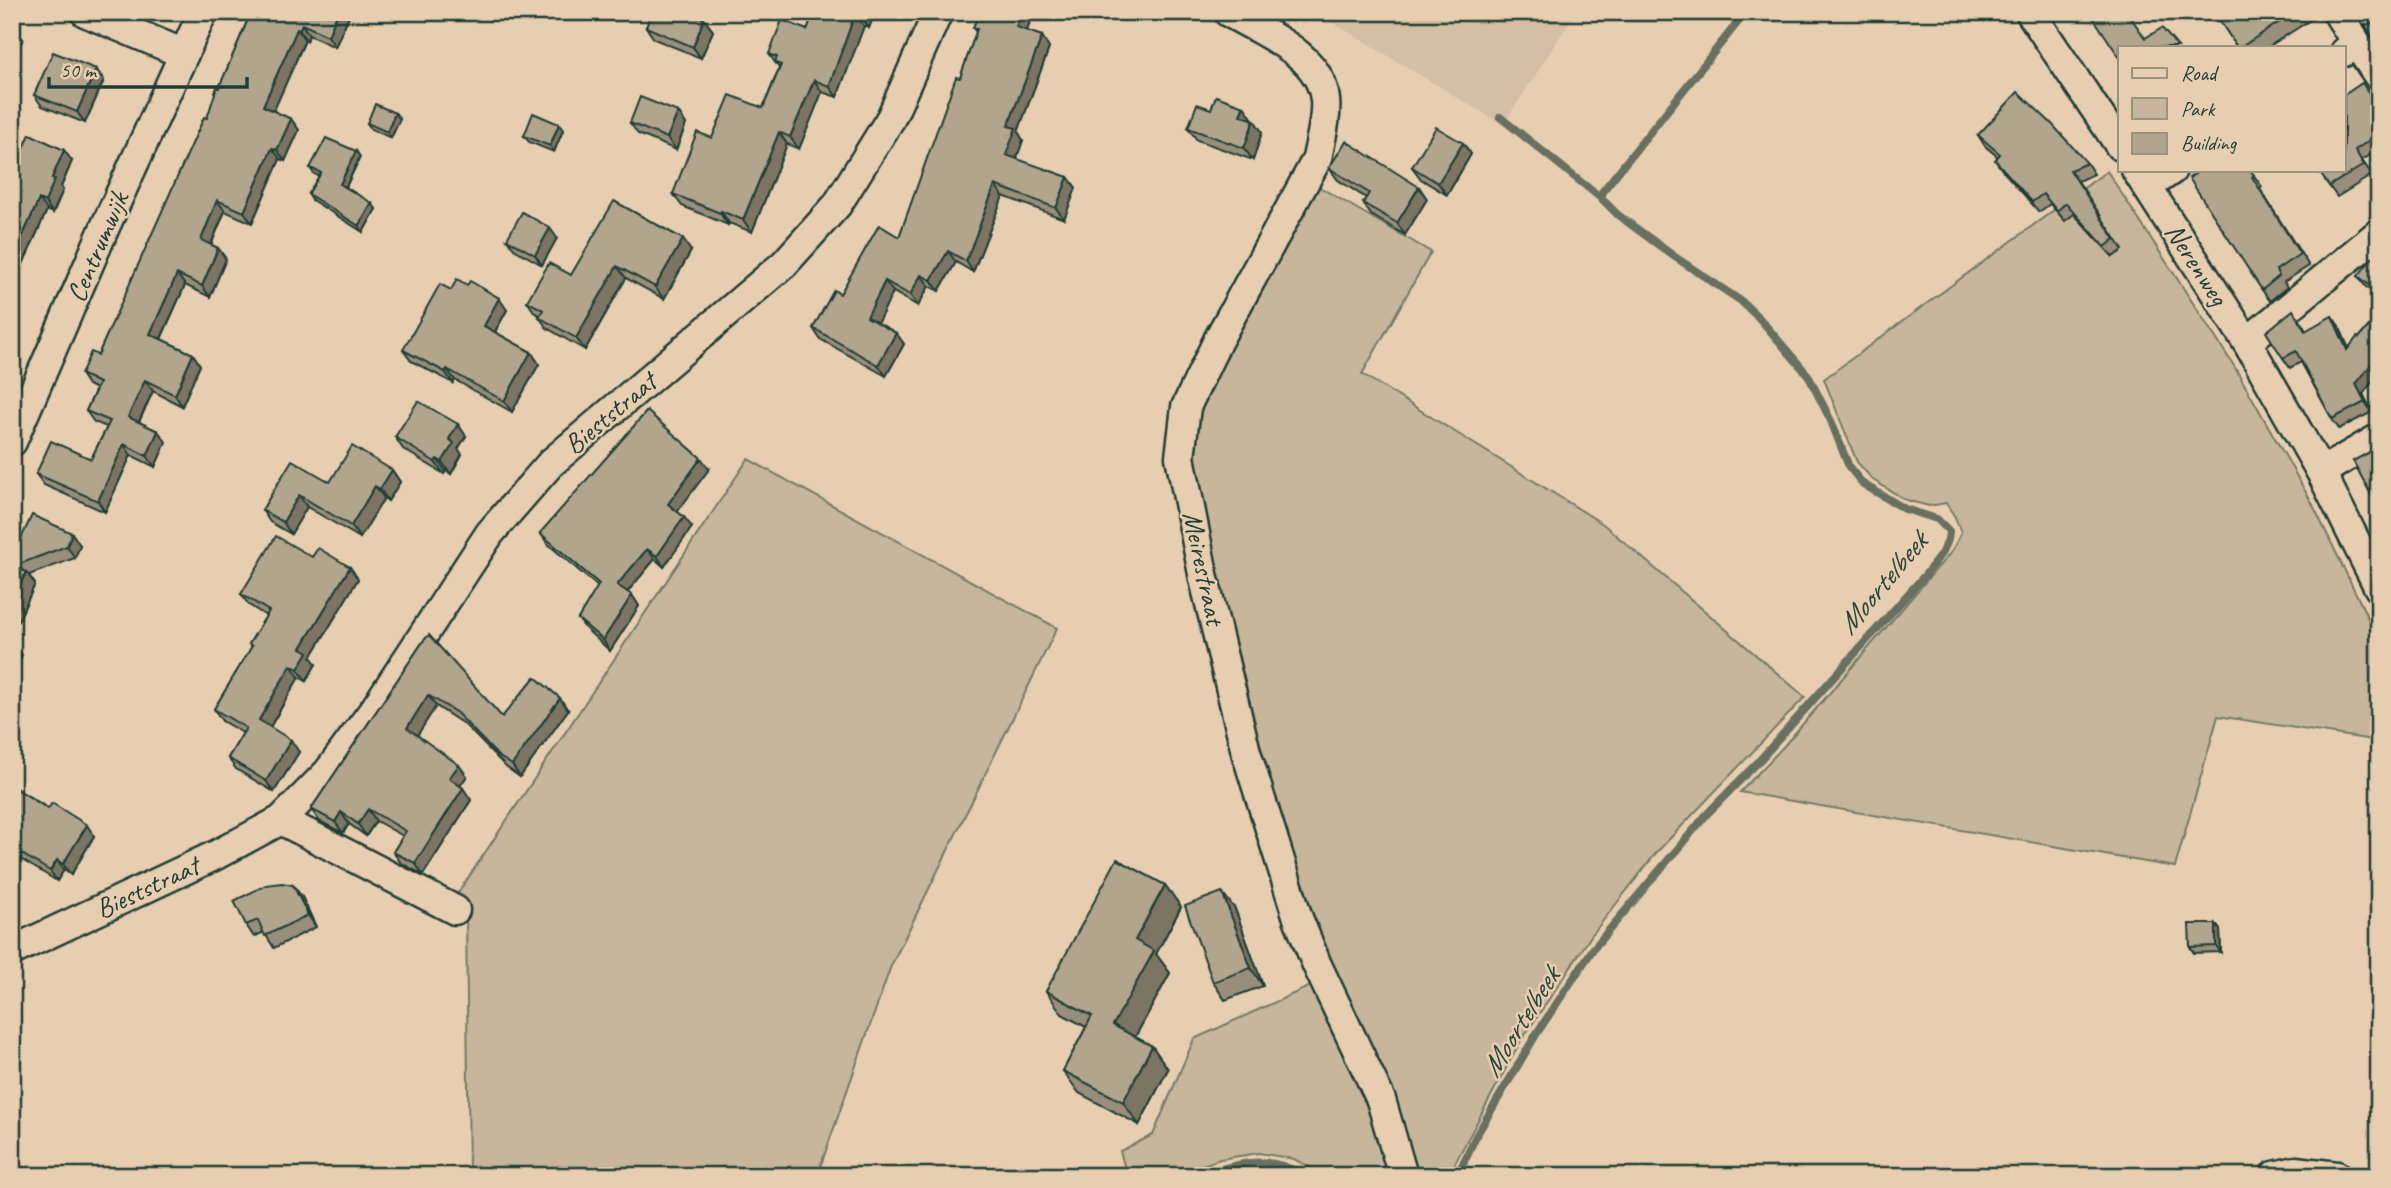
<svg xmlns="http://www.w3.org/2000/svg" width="2391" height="1188" font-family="Caveat,sans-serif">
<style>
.built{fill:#d4bfa4}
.green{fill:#c7b69b;stroke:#737a68;stroke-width:2}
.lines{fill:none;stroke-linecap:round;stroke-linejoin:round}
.stream{stroke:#687161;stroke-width:8}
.minor-casing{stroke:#1f3d34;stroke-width:33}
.minor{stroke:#e8ceb0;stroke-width:28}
.wall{fill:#988e79;stroke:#1f3d34;stroke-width:2}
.shaded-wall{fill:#7c7463;stroke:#1f3d34;stroke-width:2}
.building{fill:#b1a58d;stroke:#1f3d34;stroke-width:2}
.labels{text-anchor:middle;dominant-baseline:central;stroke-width:5;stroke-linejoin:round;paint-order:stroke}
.street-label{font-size:28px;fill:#1f3d34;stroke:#e8ceb0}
.water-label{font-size:30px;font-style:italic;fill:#2b463c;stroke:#e8ceb0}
</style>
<rect width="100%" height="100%" fill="#e8ceb0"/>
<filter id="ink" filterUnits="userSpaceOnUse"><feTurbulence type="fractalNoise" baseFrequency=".0143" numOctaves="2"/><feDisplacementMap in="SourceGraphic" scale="14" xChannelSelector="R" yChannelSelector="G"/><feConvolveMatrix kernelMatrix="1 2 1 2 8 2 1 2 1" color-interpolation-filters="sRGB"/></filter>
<g filter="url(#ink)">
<!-- built -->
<polygon class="built" points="1315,12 1576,12 1503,125"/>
<!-- green -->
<g class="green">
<polygon points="2107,171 2234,366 2312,503 2379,641 2379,741 2218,716 2175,867 1740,792 1783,747 1952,551 1961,533 1955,517 1946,503 1929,506 1906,500 1873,480 1857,462 1824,379"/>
<polygon points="1316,185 1431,252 1362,374 1603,524 1805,697 1657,852 1591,936 1519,1044 1448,1176 1416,1176 1407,1139 1321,950 1259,762 1194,470 1192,434 1211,373"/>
<polygon points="748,459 1057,628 891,966 817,1176 469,1176 466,911 452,902"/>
<path d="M1317 983C1345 1046 1371 1108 1389 1176H1326L1294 1159 1259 1153 1220 1159 1170 1176H1127L1120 1151 1153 1135 1194 1039Z"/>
</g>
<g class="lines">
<!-- stream -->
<g class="stream">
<polyline points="1602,199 1602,192 1746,12"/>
<path d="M1199 1176C1236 1164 1269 1153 1304 1176"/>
<path d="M1457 1176 1476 1136 1537 1033 1593 949 1707 814 1758 762 1926 574C1936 560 1949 548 1949 531L1937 519 1905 509 1863 484 1849 467 1831 421 1808 375 1760 319 1741 301 1675 257 1618 215 1602 199 1500 117"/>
</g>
<!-- minor casing -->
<g class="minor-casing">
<g id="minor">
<polyline points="85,12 184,54"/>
<path d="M1228 12C1263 33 1321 54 1325 100 1327 119 1320 141 1317 159L1218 340 1186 407 1180 457 1204 579 1246 752 1298 918 1317 965 1381 1100 1403 1176"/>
<polyline points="2030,12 2120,146"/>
<polyline points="2337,12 2357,44 2344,52"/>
<polyline points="2357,44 2379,77"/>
<polyline points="2136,170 2247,342 2321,472 2379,588"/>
<polyline points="2147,187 2172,170"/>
<polyline points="2247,342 2379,233"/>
<polyline points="12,442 105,227 203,12"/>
<polyline points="2321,472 2379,438"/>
<polyline points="281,820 455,910"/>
<polyline points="12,951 216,855 281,820 328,772 376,707 490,533 551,463 784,264 837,205 891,118 938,12"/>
<polyline points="2274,1176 2296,1171 2337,1176"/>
</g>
</g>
<!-- minor -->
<use href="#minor" class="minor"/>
</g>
<!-- wall -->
<g class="wall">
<polygon points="251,12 346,12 349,16 335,47 309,35 307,41 305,40 273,111 291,119 299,130 285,161 280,159 252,223 225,211 211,245 218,248 226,259 210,297 185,285 161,339 193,354 200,365 182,406 153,391 139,422 158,431 166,442 155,467 131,455 105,512 44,485 36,474 91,459 107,427 94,422 86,411 96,389 88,385 81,374 98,355 207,118 219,88"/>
<polygon points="814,12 875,12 869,28 864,26 837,97 822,92 799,149 787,144 752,232 729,223 728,225 682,206 673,194 712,138 763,108 779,68 769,54 807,30"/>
<polygon points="979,12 1033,12 1027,31 1042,36 1049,48 1018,132 1023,140 1016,159 1068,177 1076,188 1064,219 1003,196 973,272 956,262 939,291 929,286 918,306 893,292 877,323 896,333 904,344 886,376 820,339 813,328 840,294 899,237 960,78 976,32 973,28"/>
<polygon points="2214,12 2316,12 2318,15 2268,47 2237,47"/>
<polygon points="2368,12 2379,12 2379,46 2375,23"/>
<polygon points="704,19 713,31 701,58 654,39 646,27"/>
<polygon points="96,69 104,80 85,123 42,106 34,95"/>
<polygon points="2379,107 2379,150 2362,160 2372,175 2337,197 2318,170"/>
<polygon points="1211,109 1252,118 1252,119 1254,120 1262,132 1253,160 1197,140 1188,128"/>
<polygon points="678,112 686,124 676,150 638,134 630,123"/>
<polygon points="395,113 400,119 391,138 371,129 367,123"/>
<polygon points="563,130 554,152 529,142 524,136"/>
<polygon points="1978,135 2087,163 2094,174 2078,181 2123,250 2113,257 2074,214 2065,221 2050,204 2039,212 2002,170 1995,160 1998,157 1985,146"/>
<polygon points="1463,143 1471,154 1447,195 1421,179 1412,167"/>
<polygon points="356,151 360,157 346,187 376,209 363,232 312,200 308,194 319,176 314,174 310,168"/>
<polygon points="18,161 72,161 61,187 63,190 53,213 47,210 12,289"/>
<polygon points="1329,168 1419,187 1427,199 1405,235 1371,215 1363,203 1366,198 1338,180"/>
<polygon points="2250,170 2262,187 2260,189 2309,266 2284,282 2287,287 2270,301 2262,290"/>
<polygon points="557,238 542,265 514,249 507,239"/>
<polygon points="691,251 664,299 626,278 585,350 547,328 539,317 539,315 535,313 527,301 571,275"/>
<polygon points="2379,262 2379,297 2365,286 2358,276"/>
<polygon points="451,290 507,310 495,332 531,352 539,364 512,412 455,380 453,383 411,361 403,350"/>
<polygon points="2379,314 2379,373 2363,394 2372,412 2339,429 2332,419 2301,362 2290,368 2283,358 2300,320 2306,331 2339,326 2348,348 2359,338"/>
<polygon points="466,436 458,449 462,454 451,474 446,471 444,474 403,449 395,437"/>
<polygon points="709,469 677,511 692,527 664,567 655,559 627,592 632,595 639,606 610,651 586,629 578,619 598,587 548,544 540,533"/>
<polygon points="392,470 400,482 388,501 384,498 360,538 307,507 291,534 270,522 262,510 330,482"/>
<polygon points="12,537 20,541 80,545 75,558 29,575 35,584 12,634"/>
<polygon points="312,557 350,567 358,579 311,657 316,664 306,681 299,677 270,727 299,752 274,792 236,769 228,758 243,733 222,721 214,709 252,647 249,644 266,616 249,605 241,594"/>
<polygon points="424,640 502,717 568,710 520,777 506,767 465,725 436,706 417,735 467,776 460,786 471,800 423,875 401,863 393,852 403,836 376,821 366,836 349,824 343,833 319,821 311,809"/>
<polygon points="12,786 94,836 71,875 64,870 57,881 12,854"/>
<polygon points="1165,885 1181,907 1156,954 1170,973 1135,1037 1152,1046 1168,1069 1139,1125 1079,1093 1063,1071 1086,1027 1062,1014 1046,991"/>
<polygon points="302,897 316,927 274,948 264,932 254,937 246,925"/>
<polygon points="1235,909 1263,986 1225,1000 1213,982"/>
<polygon points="2216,924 2220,930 2221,952 2194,953 2190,947"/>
</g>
<!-- shaded-wall -->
<g class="shaded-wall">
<polygon points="338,12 346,12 349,16 335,47 328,36"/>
<polygon points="862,12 875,12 869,28 861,16"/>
<polygon points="1021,12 1033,12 1024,39 1016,27"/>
<polygon points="855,14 864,26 837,97 829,86"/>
<polygon points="704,19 713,31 701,58 693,47"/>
<polygon points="302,24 309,35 307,41 299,30"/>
<polygon points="15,28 23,39 12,66 12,35"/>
<polygon points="297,29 305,40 271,117 263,106"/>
<polygon points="1042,36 1049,48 1018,132 1023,140 1014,166 1006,155 1008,126"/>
<polygon points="96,69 104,80 85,123 77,112"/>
<polygon points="814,80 822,92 799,149 790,137"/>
<polygon points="1244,106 1252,118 1249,127 1240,115"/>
<polygon points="678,112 686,124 676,150 667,138"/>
<polygon points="395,113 400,119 391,138 387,132"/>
<polygon points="291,119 299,130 285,161 277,150"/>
<polygon points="1254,120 1262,132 1253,160 1244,148"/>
<polygon points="559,124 563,130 554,152 550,146"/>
<polygon points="779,132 787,144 752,232 743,220"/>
<polygon points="1463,143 1471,154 1447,195 1438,183"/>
<polygon points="272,148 280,159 252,223 244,212"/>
<polygon points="64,150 72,161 61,187 63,190 53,213 45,202 52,178"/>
<polygon points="356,151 360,157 344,190 340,184"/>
<polygon points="1068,177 1076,188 1064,219 1056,208"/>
<polygon points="995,185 1003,196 973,272 966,261"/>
<polygon points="1419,187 1427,199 1405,235 1397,223"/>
<polygon points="39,199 47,210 12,289 12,260"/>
<polygon points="217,200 225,211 208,251 201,240"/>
<polygon points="372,203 376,209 363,232 359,226"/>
<polygon points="721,211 729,223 728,225 720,213"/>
<polygon points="550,228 557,238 542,265 535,255"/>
<polygon points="683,239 691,251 664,299 655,287"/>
<polygon points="218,248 226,259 210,297 202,286"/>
<polygon points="948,251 956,262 939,291 931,280"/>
<polygon points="617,266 626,278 585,350 576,338"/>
<polygon points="177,274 185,285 158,345 150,334"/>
<polygon points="921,275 929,286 918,306 910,295"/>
<polygon points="885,281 893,292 875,328 867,317"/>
<polygon points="499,298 507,310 492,337 484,326"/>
<polygon points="2332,316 2339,326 2354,360 2347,350"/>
<polygon points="896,333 904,344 886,376 878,365"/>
<polygon points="531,352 539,364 512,412 504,401"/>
<polygon points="193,354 200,365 182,406 175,395"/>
<polygon points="2379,354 2379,373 2363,394 2372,412 2365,402 2356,384"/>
<polygon points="447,369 455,380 453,383 445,372"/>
<polygon points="145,380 153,391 136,428 128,417"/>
<polygon points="458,424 466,436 458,449 462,454 451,474 442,462 449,439"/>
<polygon points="158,431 166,442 155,467 147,456"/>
<polygon points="124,444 131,455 105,512 98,501"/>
<polygon points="701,458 709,469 675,515 668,504"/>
<polygon points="437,459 446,471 444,474 435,462"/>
<polygon points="392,470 400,482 388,501 380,489"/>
<polygon points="375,486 384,498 360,538 351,526"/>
<polygon points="299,495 307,507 291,534 283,522"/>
<polygon points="684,517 692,527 664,567 657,556"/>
<polygon points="72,533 80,545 75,558 67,546"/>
<polygon points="647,549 655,559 624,596 617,585"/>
<polygon points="350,567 358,579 311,657 316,664 306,681 298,669 301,648"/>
<polygon points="26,572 35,584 12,634 12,603"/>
<polygon points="632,595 639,606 610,651 603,640"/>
<polygon points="14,643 22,655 12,677 12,647"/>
<polygon points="291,665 299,677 267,732 259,720"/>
<polygon points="428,695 436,706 415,739 407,728"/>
<polygon points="560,698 568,710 520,777 512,765"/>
<polygon points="291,740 299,752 274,792 266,781"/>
<polygon points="459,765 467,776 457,790 449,778"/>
<polygon points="463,788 471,800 423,875 415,863"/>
<polygon points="368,809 376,821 366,836 358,824"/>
<polygon points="341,812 349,824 343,833 335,822"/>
<polygon points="87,825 94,836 71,875 63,864"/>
<polygon points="57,860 64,870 57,881 50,871"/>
<polygon points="293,885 302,897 316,927 308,915"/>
<polygon points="1165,885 1181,907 1156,954 1170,973 1129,1048 1113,1025 1135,940"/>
<polygon points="1222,892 1235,909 1263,986 1251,968"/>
<polygon points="2216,924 2220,930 2221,952 2216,946"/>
<polygon points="1152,1046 1168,1069 1139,1125 1123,1102"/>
</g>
<!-- building -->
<g class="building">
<polygon points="251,12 338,12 328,36 302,24 299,30 297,29 263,106 291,119 277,150 272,148 244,212 217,200 201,240 218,248 202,286 177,274 150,334 193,354 175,395 145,380 128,417 158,431 147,456 124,444 98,501 36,474 51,441 91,459 110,421 86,411 99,383 81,374 91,352 98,355 204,117 207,118 217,87 219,88"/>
<polygon points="652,12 689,12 704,19 693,47 646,27"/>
<polygon points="814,12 862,12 861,16 855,14 829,86 814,80 790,137 779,132 743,220 721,211 720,213 673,194 697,132 712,138 730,95 763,108 781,65 775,62 777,57 769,54 782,20 807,30"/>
<polygon points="979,12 1021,12 1016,27 1042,36 1008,126 1016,128 1006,155 1068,177 1056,208 995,185 966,261 948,251 931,280 921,275 910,295 885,281 867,317 896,333 878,365 813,328 834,290 840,294 879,225 899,237 956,77 960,78 977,29 973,28"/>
<polygon points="2091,12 2127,12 2145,38 2162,28 2178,47 2120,47 2120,58 2090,13"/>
<polygon points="2214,12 2295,12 2241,47 2237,47"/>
<polygon points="2379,22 2379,46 2365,25"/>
<polygon points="53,52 96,69 77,112 34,95"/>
<polygon points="2362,83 2379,108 2379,134 2355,150 2364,165 2329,186 2318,170 2344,170 2344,95"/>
<polygon points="2018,92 2051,123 2087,163 2070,170 2115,239 2105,247 2066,203 2057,211 2043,194 2032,202 1995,160 2000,154 1978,135"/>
<polygon points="1216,96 1244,106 1240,115 1254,120 1244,148 1188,128 1197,104 1211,109"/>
<polygon points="640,97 678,112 667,138 630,123"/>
<polygon points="375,104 395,113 387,132 367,123"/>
<polygon points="533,113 559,124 550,146 524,136"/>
<polygon points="1436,127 1463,143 1438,183 1412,167"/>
<polygon points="30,134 64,150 52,178 55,179 45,202 39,199 12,260 12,158 18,161"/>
<polygon points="326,138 356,151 340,184 372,203 359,226 308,194 321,173 310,168"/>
<polygon points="1346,141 1419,187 1397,223 1363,203 1369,193 1329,168"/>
<polygon points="2201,170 2250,170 2254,175 2252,177 2300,254 2276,270 2279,276 2262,290 2189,178"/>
<polygon points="614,201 683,239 655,287 617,266 576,338 539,317 543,310 527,301 549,263 571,275"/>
<polygon points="522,212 550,228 535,255 507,239"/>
<polygon points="2373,257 2379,262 2379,293 2358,276"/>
<polygon points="457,279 467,285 470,281 499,298 484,326 531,352 504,401 447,369 445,372 403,350 440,284 451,290"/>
<polygon points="2293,310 2305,331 2332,316 2347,350 2357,337 2359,338 2379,314 2379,354 2356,384 2365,402 2332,419 2296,351 2283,358 2266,332"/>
<polygon points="418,401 458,424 449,439 454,443 442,462 437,459 435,462 395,437"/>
<polygon points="647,411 701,458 668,504 684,517 657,556 647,549 617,585 632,595 603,640 578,619 599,584 540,533"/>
<polygon points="352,446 392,470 380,489 375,486 351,526 299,495 283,522 262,510 292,460 330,482"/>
<polygon points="2379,447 2379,502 2376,504 2353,461"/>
<polygon points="32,515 72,533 67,546 14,566 26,572 12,603 12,537 20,541"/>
<polygon points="276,536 312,557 318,548 350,567 301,648 308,652 298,669 291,665 259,720 291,740 266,781 228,758 246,728 214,709 252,646 249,644 269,611 241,594"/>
<polygon points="429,635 502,717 535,677 560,698 512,765 498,756 457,713 428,695 407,728 459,765 449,778 463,788 415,863 393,852 406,831 368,809 358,824 341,812 335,822 311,809 424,640"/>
<polygon points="12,786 48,809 52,803 87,825 63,864 57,860 50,871 12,848"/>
<polygon points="1117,859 1165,885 1135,940 1154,951 1113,1025 1152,1046 1123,1102 1063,1071 1092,1016 1046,991"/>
<polygon points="282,883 293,885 308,915 265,936 258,920 246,925 234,901 266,885"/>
<polygon points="1222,892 1251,968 1213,982 1185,906"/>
<polygon points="2189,924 2216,924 2216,946 2190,947"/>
</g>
</g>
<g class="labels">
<!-- street labels -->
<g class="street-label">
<text transform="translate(97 247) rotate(-67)">Centrumwijk</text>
<text transform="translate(2197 264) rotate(57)">Nerenweg</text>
<text transform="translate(610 413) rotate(-40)">Bieststraat</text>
<text transform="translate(1204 568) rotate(78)">Meirestraat</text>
<text transform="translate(147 887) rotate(-25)">Bieststraat</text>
</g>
<!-- water labels -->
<g class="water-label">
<text transform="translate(1882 583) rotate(-50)">Moortelbeek</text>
<text transform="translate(1520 1022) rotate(-58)">Moortelbeek</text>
</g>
</g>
<!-- margin -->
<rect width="2391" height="1188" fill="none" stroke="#e8ceb0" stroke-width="42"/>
<rect x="21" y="21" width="2349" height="1146" fill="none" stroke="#1f3d34" stroke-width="2.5" filter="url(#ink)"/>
<!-- legend -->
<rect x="2118" y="46" width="228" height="126" fill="#e8ceb0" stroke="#98947e" stroke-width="2"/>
<rect x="2132" y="68" width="35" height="10" fill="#e8ceb0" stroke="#98947e" stroke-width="2"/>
<text x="2181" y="80" font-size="21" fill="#1f3d34">Road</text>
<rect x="2132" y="98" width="35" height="21" fill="#c7b69b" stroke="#98947e" stroke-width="2"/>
<text x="2181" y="116" font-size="21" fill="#1f3d34">Park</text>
<rect x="2132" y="133" width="35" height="21" fill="#b1a58d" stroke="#98947e" stroke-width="2"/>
<text x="2181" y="150" font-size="21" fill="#1f3d34">Building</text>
<!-- scale -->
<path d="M49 77v10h198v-10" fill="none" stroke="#1f3d34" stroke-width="3.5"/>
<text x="60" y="77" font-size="21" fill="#1f3d34" stroke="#e8ceb0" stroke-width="5" paint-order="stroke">50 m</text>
</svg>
